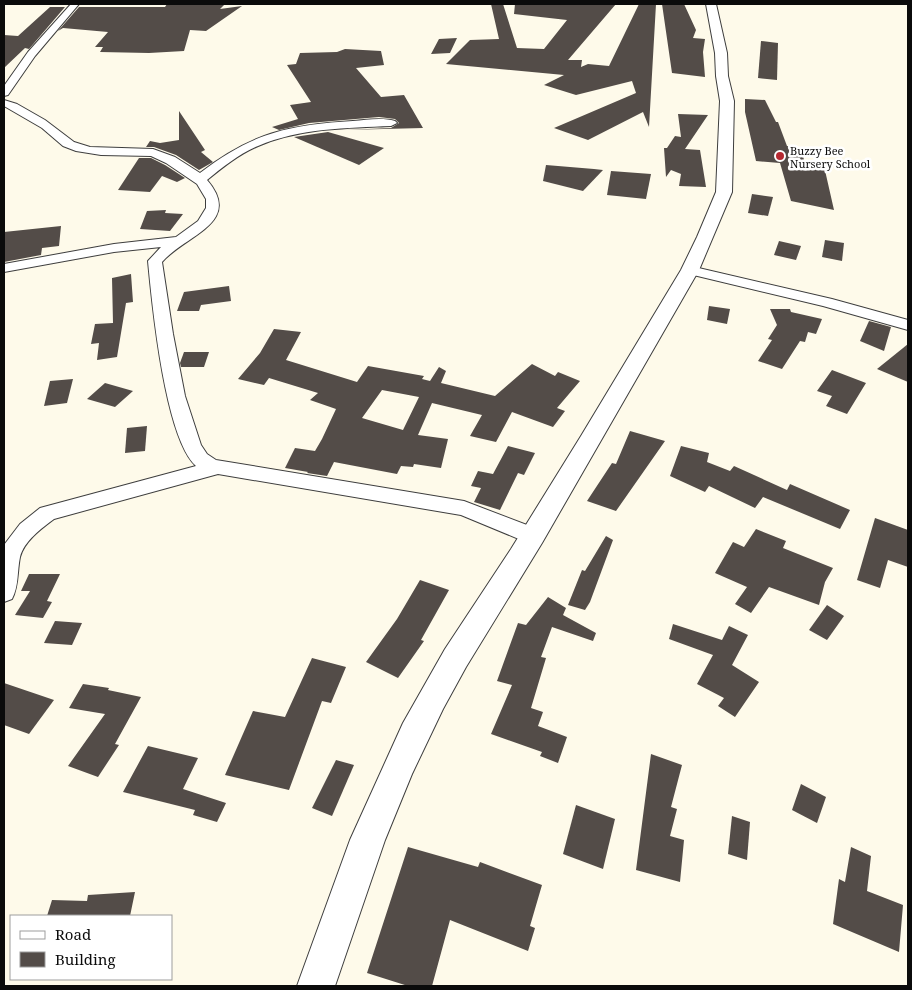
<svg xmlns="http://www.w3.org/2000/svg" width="912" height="990" font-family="'Noto Serif',serif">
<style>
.building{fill:#534c48;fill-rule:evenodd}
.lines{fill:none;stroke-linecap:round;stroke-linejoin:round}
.minor-casing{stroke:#3e3e3e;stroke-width:2}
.tertiary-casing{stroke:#3e3e3e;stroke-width:2}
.minor{fill:#fff;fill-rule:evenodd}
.tertiary{fill:#fff;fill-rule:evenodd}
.poi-dot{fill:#b52931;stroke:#fff;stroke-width:2}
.labels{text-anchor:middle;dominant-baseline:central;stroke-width:5;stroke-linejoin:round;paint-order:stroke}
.far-poi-label{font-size:11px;fill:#0b0b0b;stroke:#fff;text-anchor:start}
</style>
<rect width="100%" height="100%" fill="#fefaea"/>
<!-- building -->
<g class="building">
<polygon points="167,4 225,4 220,9 242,6 206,31 190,30 184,51 149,53 100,52 103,47 95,47 108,32 63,28 58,31 79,7 165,7"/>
<polygon points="491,4 503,4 517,48 544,49 567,20 514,14 515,4 616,4 568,60 582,60 581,67 588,64 609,66 639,4 656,4 649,127 643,112 588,140 554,128 636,93 632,81 576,95 544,85 564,75 446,64 470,40 499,39"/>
<polygon points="662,4 684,4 696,30 693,38 705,39 703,52 705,77 672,73"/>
<polygon points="50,7 65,7 29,49 25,48 4,68 4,35 18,36"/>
<polygon points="457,38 450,53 431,54 439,39"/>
<polygon points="761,41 778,43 777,80 758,78"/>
<polygon points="345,49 381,51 384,65 356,68 381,97 404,95 423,128 344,130 391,128 399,123 395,119 379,117 309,123 279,130 272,127 298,119 290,105 311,102 287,65 296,64 300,53 337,52"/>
<polygon points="745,99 765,100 776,122 778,122 787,146 803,148 804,164 824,166 834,210 791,201 780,163 756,161 745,112"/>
<polygon points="179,111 205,150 201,152 213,162 199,170 176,155 154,147 146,147 150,141 160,143 179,140"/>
<polygon points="678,114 708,115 685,149 700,150 706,187 679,186 681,174 671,170 666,177 664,148 667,148 675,136 681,137"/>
<polygon points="328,132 384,148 359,165 294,137"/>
<polygon points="139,158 151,158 165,165 185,178 177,182 162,176 150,192 118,190"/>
<polygon points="546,165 594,169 603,170 583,191 543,181"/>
<polygon points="611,171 651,174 646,199 607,195"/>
<polygon points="752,194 773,197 768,216 748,213"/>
<polygon points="166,210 165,213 183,214 170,231 140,229 147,211"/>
<polygon points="61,226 59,246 42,248 41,255 4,262 4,232"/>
<polygon points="825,240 844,243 842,261 822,257"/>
<polygon points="779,241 801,246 796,260 774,255"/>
<polygon points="131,274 133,302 126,303 117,357 97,360 99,343 91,344 95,324 113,323 112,278"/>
<polygon points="229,286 231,301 201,305 199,311 177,311 184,292"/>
<polygon points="709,306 730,309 727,324 707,320"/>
<polygon points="770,309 790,309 791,312 822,319 816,334 808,332 805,342 800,341 782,369 758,361 772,340 768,339 777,325"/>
<polygon points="869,321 891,327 884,351 860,341"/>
<path d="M274 329 301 332 286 360 357 382 368 366 424 376 422 379 430 381 439 367 446 371 441 383 495 396 532 364 555 376 558 372 580 381 557 408 565 411 553 427 512 412 496 442 470 436 482 415 432 403 418 435 448 439 441 468 414 464 413 467 401 466 397 474 334 462 327 476 307 473 308 472 285 468 295 448 315 451 322 439 336 409 310 400 318 393 269 378 264 385 238 379 260 353ZM382 390 419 397 403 430 362 418Z"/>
<polygon points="908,344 908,382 877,369"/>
<polygon points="184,352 209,352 204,367 181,367 180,363"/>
<polygon points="832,370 866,383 847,414 826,406 832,396 817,391"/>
<polygon points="73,379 67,403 44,406 50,381"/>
<polygon points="105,383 133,391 115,407 87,399"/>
<polygon points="147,426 145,451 125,453 127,428"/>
<polygon points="630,431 665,441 616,511 587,501 612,463 616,464"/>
<polygon points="508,446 535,453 524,475 518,473 500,510 474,502 481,488 471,486 478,471 493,474"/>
<polygon points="681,446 709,453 707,462 730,471 734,466 787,490 790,484 850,510 840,529 763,497 755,508 709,486 705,492 670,476"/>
<polygon points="875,518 908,530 908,567 888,560 880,588 857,580"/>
<polygon points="756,529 786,541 783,548 833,568 825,582 819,605 769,587 751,613 735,604 747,587 715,573 733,542 744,547"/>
<polygon points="606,536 613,540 590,602 585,610 568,605 582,570 585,571"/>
<polygon points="29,574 60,574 47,601 52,602 43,618 15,615 30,591 21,591"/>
<polygon points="420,580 449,590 421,640 424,641 398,678 366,662 397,619"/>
<polygon points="548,597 566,608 563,615 596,633 593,641 552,627 541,657 546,658 531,708 543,712 538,726 567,737 558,763 540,756 542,752 491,734 512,685 497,681 518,623 526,625"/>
<polygon points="827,605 844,616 827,640 809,630"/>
<polygon points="55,621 82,623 72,645 44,643"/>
<polygon points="673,624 722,640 729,626 748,635 732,665 759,682 735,717 718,706 724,698 697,684 713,655 669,639"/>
<polygon points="312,658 346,667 331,703 322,701 289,790 225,775 253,711 285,717"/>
<polygon points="4,683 54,700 29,734 4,725"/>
<polygon points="83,684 109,688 108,690 141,697 115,744 119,745 98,777 68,766 105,714 69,708"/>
<polygon points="148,746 198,758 183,789 226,803 217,822 193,815 195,810 123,792"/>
<polygon points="651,754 682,765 671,807 677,809 670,836 684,840 680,882 636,870"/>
<polygon points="336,760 354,765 332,816 312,808"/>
<polygon points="801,784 826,797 817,823 792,810"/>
<polygon points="576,805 615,819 603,869 563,854"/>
<polygon points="732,816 750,822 747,860 728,854"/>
<polygon points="408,847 478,867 480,862 542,885 530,926 535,928 528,951 450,920 432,986 408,986 367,973"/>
<polygon points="851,847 871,856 867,891 903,905 899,952 833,924 839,879 845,882"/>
<polygon points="135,892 130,916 47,916 52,900 87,901 88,895"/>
</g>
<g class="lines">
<!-- minor casing -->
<g class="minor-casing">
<g id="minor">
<polygon points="71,4 79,4 35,56 8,95 4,96 4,86 28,52"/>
<path d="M4 100 17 104 45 120 74 142 90 147 153 149 175 157 200 173C252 133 288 125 353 121 366 120 382 117 395 121L397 123 391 126C347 128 300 128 258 146 239 154 223 167 207 180 244 223 185 235 162 262L173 334 185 396 201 445 207 454 216 460 464 501 540 530 543 536 540 542 533 544 526 542 461 515 218 474 54 519C42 528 24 541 20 557 17 571 19 586 12 599L4 602V545L20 524 40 508 196 466C165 438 152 304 148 261L161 247 114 252 4 272V264L114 244 176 237 198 221 206 208V199L197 184 166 163 151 156 101 155 76 151 63 146 42 128 4 106Z"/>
<polygon points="690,266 832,299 908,320 908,330 823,306 685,273 683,270 685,267"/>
</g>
</g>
<!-- tertiary casing -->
<g class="tertiary-casing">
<polygon id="tertiary" points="706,4 716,4 727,53 728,76 734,101 732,192 699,270 542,543 466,667 443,709 412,774 385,840 335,986 297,986 350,840 403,723 445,649 511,549 581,436 681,270 697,237 716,192 720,101 716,76 715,53"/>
</g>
<!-- minor -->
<use href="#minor" class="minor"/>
<!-- tertiary -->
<use href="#tertiary" class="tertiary"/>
</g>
<!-- markers -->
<circle class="poi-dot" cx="780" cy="156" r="5"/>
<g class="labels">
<!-- far-poi labels -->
<g class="far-poi-label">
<text x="790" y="150">Buzzy Bee<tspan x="790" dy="13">Nursery School</tspan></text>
</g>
</g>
<!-- border -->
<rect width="912" height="990" fill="none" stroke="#0b0b0b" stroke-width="10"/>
<!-- legend -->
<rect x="10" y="915" width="162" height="65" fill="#ffffff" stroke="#9d9d9d"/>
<rect x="20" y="931" width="25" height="8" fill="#ffffff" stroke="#9d9d9d"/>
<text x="55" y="940" font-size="15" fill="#0b0b0b">Road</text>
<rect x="20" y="952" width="25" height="15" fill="#534c48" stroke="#9d9d9d"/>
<text x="55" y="965" font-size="15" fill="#0b0b0b">Building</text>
</svg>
